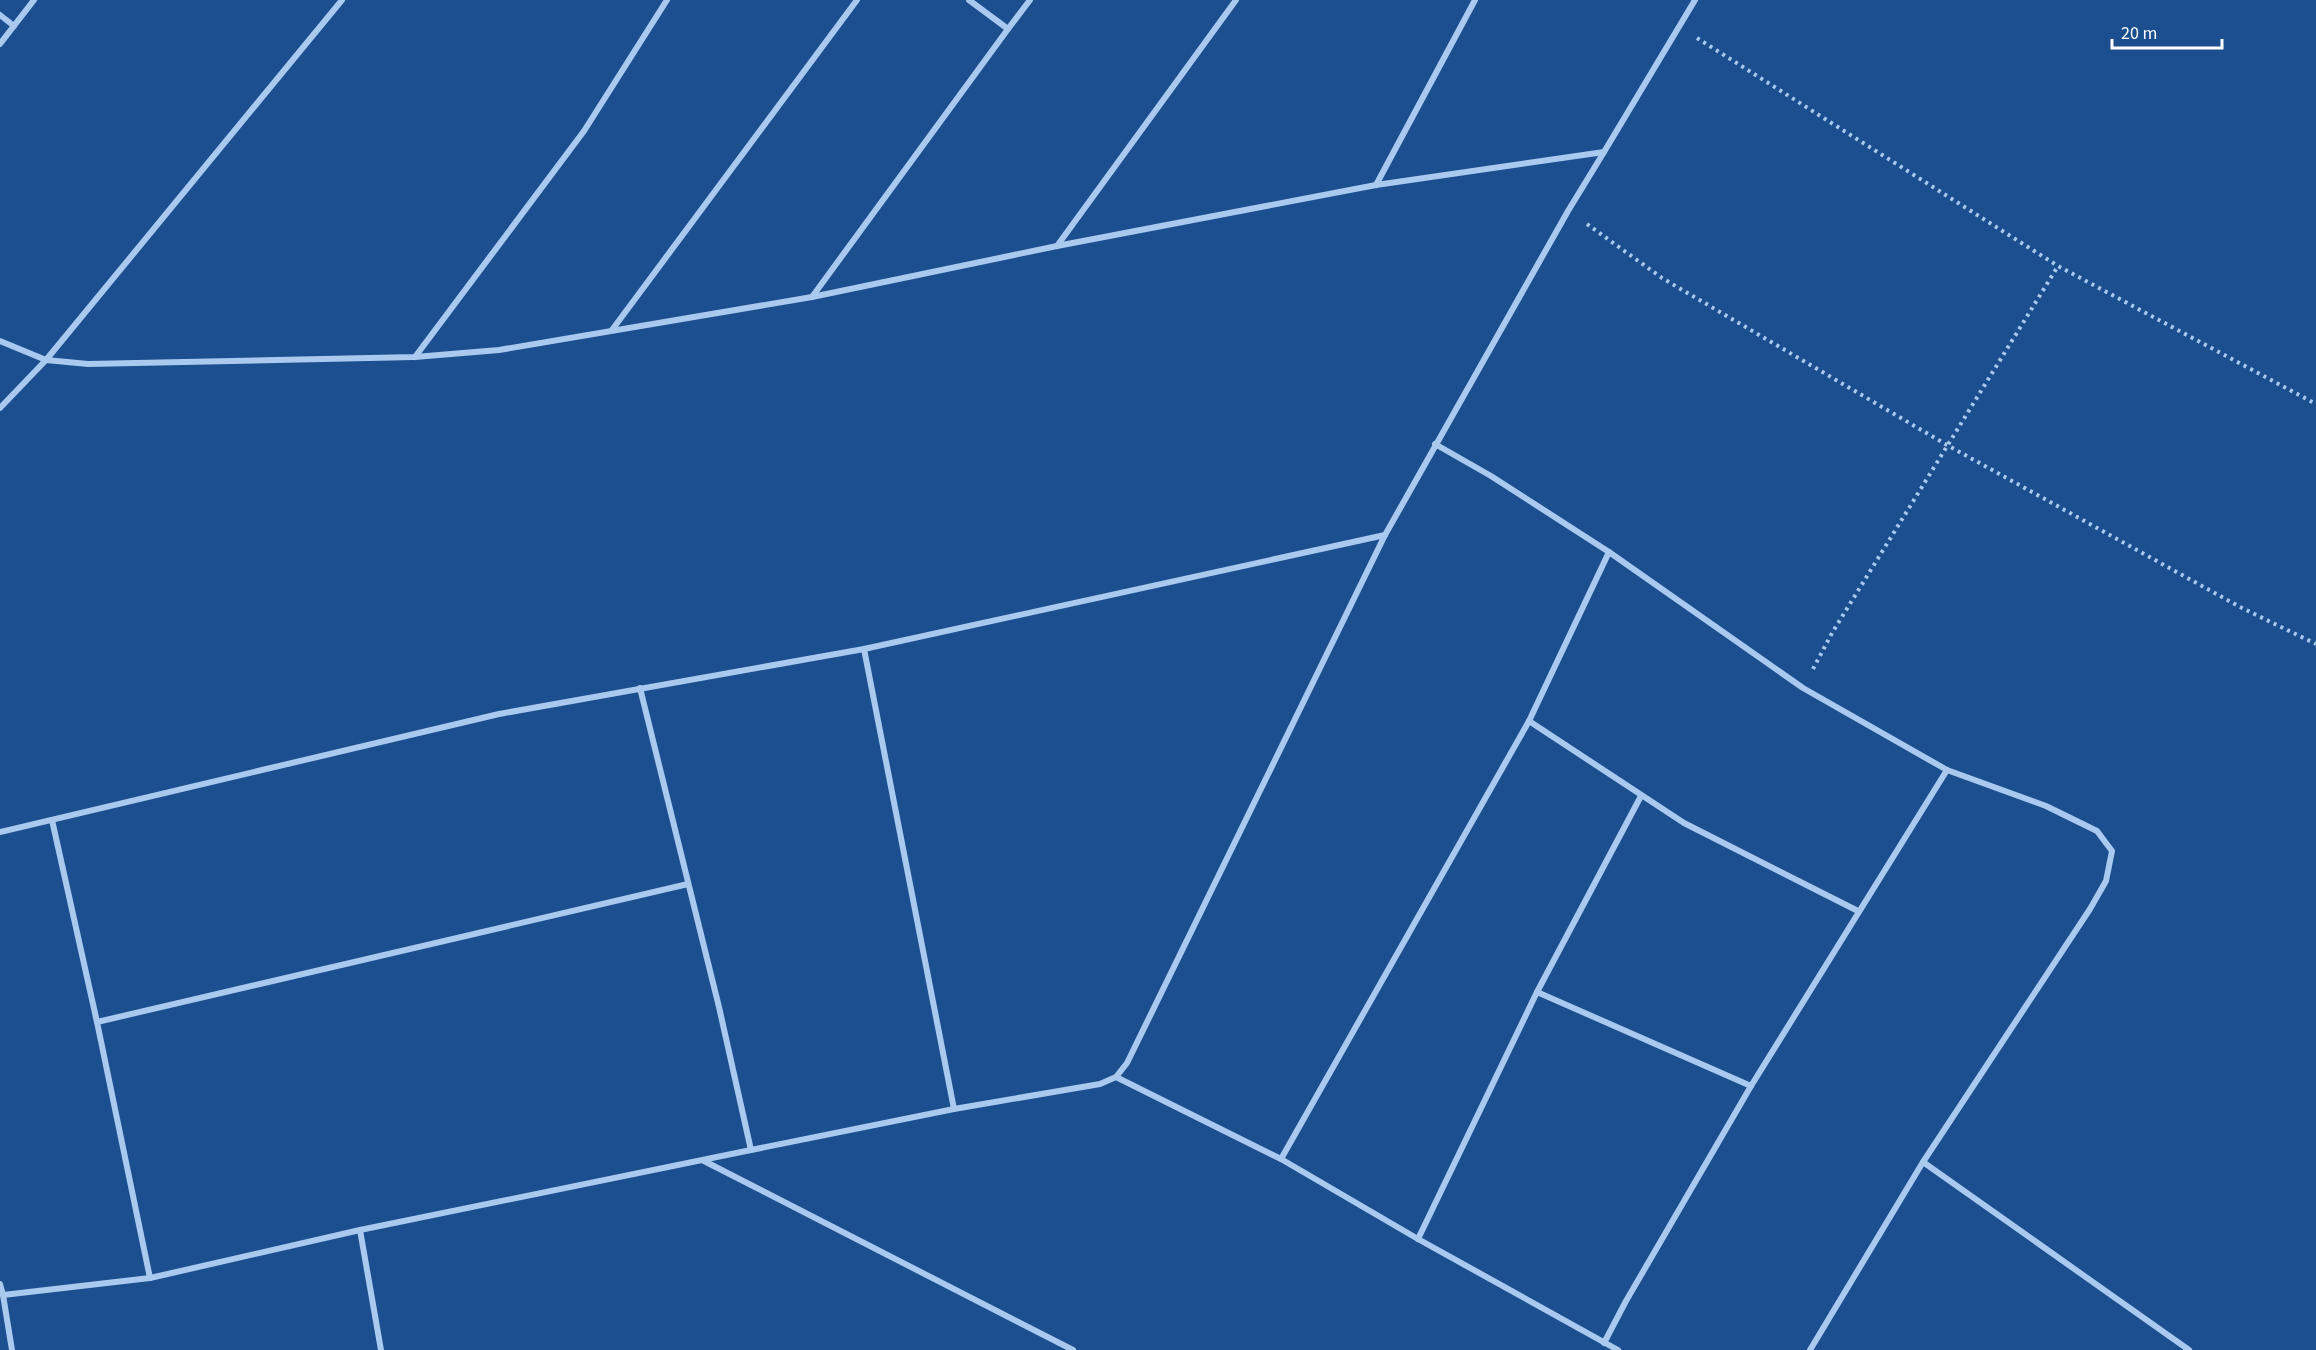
<svg xmlns="http://www.w3.org/2000/svg" width="2316" height="1350" font-family="'Source Sans 3',sans-serif">
<style>
.lines{fill:none;stroke-linecap:round;stroke-linejoin:round}
.path{stroke:#a9c9ee;stroke-width:4;stroke-dasharray:3 4.5;stroke-linecap:butt}
.street{stroke:#a9c9ee;stroke-width:6}
</style>
<rect width="100%" height="100%" fill="#1b4f8f"/>
<g class="lines">
<!-- path -->
<g class="path">
<polyline points="1697,38 2058,266 2316,404"/>
<polyline points="1587,224 1662,278 1947,445 2240,607 2316,644"/>
<polyline points="1813,669 1832,633 2058,266"/>
</g>
<!-- street -->
<g class="street">
<polyline points="0,15 14,26"/>
<polyline points="1008,29 1030,0"/>
<polyline points="0,44 34,0"/>
<polyline points="1376,185 1475,0"/>
<polyline points="1057,246 1236,0"/>
<polyline points="812,297 1008,29 969,0"/>
<polyline points="612,330 857,0"/>
<polyline points="0,341 46,360 88,364 415,357 499,350 812,297 1057,246 1376,185 1604,152 1695,0"/>
<polyline points="415,357 584,131 667,0"/>
<polyline points="0,408 46,360 342,0"/>
<polyline points="1435,444 1491,476 1609,552"/>
<polyline points="864,649 954,1109"/>
<polyline points="640,688 719,1007 751,1150"/>
<polyline points="1529,721 1684,823 1858,911"/>
<polyline points="52,820 97,1022"/>
<polyline points="0,832 499,714 864,649 1385,535"/>
<polyline points="1537,992 1641,796"/>
<polyline points="1116,1077 1281,1159 1529,721 1609,552 1803,688 1947,770 2046,806 2097,831 2112,851 2106,881 2090,909 1923,1162 1810,1350"/>
<polyline points="1281,1159 1418,1239 1618,1350"/>
<polyline points="704,1161 1073,1350"/>
<polyline points="1923,1162 2189,1350"/>
<polyline points="360,1230 381,1350"/>
<polyline points="1418,1239 1537,992 1751,1086 1947,770"/>
<polyline points="150,1278 97,1022 688,884"/>
<polyline points="0,1284 3,1295 150,1278 360,1230 751,1150 954,1109 1100,1084 1116,1077 1127,1063 1385,535 1568,211 1604,152"/>
<polyline points="3,1295 12,1350"/>
<polyline points="1604,1343 1626,1301 1751,1086"/>
</g>
</g>
<!-- scale -->
<path d="M2112 39v9h110v-9" fill="none" stroke="#ffffff" stroke-width="3"/>
<text x="2121" y="39" font-size="18" fill="#ffffff" stroke="#1b4f8f" stroke-width="4.5" paint-order="stroke">20 m</text>
</svg>
